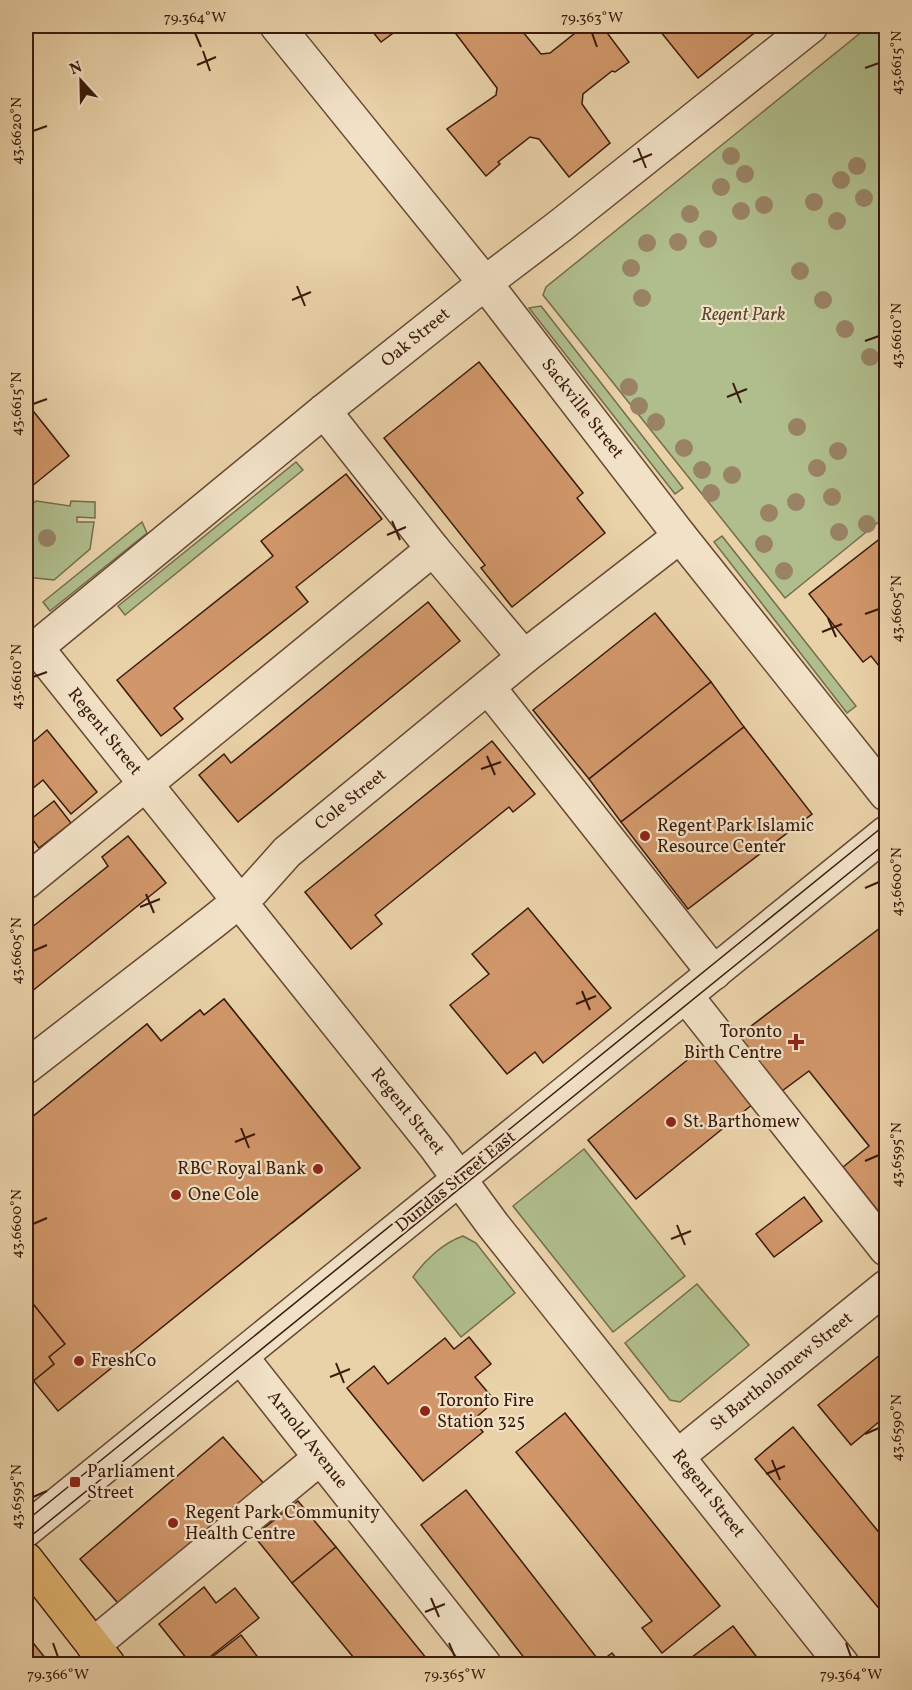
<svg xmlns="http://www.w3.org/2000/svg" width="912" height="1690" font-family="Vollkorn,serif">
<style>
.green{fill:#b0bd8c;stroke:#756c4c;stroke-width:1.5}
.building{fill:#d1976a;stroke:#3a1a0c;stroke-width:1.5}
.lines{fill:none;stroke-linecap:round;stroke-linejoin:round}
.minor-casing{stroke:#664833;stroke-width:36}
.major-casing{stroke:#3a1a0c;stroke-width:36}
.minor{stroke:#f1e1c6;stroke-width:33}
.major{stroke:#e4b874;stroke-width:33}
.tram{stroke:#3a1a0c;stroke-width:1.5}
.tree{fill:#998364}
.ticks{fill:none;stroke:#3a1a0c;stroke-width:2}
.poi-dot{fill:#8f2418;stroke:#f1e1c6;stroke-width:2}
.labels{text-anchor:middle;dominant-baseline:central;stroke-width:4.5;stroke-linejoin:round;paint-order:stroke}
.park-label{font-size:18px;font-style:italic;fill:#58432c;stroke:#f1e1c6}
.street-label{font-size:18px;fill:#3a1a0c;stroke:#f1e1c6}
.poi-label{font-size:18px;fill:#3a1a0c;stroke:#f1e1c6;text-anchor:start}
.neatline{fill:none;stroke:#3a1a0c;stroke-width:2}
.ticks-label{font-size:15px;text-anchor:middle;fill:#3a1a0c}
</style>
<rect width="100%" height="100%" fill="#e9d1a8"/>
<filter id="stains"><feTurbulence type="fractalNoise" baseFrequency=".00333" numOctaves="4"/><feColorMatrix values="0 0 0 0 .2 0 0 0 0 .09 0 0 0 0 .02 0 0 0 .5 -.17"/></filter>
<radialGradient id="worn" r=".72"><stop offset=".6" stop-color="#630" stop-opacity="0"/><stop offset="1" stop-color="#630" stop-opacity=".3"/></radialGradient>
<!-- green -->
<g class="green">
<polygon points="869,26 886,26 886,516 785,598 543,295 546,287"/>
<polygon points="541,306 683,488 675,494 529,308"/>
<polygon points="296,462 303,470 125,615 118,606"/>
<polygon points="36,501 70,506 71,501 95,502 95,518 77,517 77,522 94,522 90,549 54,580 26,577 26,510"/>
<polygon points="142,522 147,533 50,611 43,602"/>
<polygon points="722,536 856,706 847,713 714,542"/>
<polygon points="584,1149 685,1276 613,1332 513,1206"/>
<path d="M463 1236 476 1243 515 1293 461 1337 413 1277C425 1260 443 1243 463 1236Z"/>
<polygon points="697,1284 749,1345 680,1402 670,1400 625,1343"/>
</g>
<!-- building -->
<g class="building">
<polygon points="368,26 397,26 393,29 396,31 381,42"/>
<polygon points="450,26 518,26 541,54 550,53 580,29 578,26 602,26 629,62 615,72 612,71 583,94 582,104 610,143 569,177 539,139 530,137 498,162 500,164 486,176 447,129 496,95 497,88"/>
<polygon points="656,26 763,26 698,78"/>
<polygon points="479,362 583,493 577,498 605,533 512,607 481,568 485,565 384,438"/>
<polygon points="26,402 69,456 26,491"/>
<polygon points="346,474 382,519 296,587 308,602 174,708 183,719 161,736 117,680 273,556 261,541"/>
<polygon points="886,534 886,668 883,671 871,656 863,662 809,594"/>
<polygon points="428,602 460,641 238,822 199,775 224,754 231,763"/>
<polygon points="655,613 711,682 589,779 533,710"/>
<polygon points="711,682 744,727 621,822 589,779"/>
<polygon points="744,727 812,814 688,909 621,822"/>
<polygon points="47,730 97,792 71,814 43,780 26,794 26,748"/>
<polygon points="492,741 535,794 513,812 509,807 375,915 382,924 351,949 305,892"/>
<polygon points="54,801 71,823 39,848 26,831 26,823"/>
<polygon points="128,836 166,883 26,996 26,932 108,866 102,857"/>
<polygon points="528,908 611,1008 543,1063 535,1052 507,1074 450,1005 489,974 472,954"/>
<polygon points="880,928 886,936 886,1221 843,1167 869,1146 809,1071 782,1091 738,1036"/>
<polygon points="224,999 360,1168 292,1223 226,1140 201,1160 143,1088 26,1182 26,1122 147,1024 161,1041 200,1010 204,1015"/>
<polygon points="224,999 360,1168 58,1411 33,1380 26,1387 26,1122 147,1024 161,1041 200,1010 204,1015"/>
<polygon points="706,1045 753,1104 636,1199 588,1140"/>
<polygon points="804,1197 822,1221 774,1257 756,1234"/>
<polygon points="26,1295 65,1344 49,1357 54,1364 26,1387"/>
<polygon points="469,1337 491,1364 475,1377 495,1401 473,1420 483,1432 423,1481 347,1388 374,1366 388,1384 445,1338 454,1349"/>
<polygon points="886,1350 886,1416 851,1445 818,1405"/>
<polygon points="565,1413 720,1606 662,1653 642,1628 652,1621 516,1452"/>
<polygon points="793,1427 886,1541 886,1606 881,1611 755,1459"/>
<polygon points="223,1437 266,1486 123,1609 80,1559"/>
<polygon points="466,1490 600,1662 612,1653 621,1664 529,1664 421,1525"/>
<polygon points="298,1501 336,1547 292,1583 254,1536"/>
<polygon points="336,1547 431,1664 359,1664 292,1583"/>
<polygon points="204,1587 216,1603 235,1588 259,1618 201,1664 191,1664 159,1624"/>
<polygon points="733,1626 762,1664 683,1664"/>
<polygon points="26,1634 50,1664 26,1664"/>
<polygon points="241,1635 263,1664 203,1664"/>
</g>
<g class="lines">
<!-- minor casing -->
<g class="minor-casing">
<g id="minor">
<polyline points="277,26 485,283 680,536 886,794"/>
<polyline points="324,411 433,549 524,657"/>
<polyline points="36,647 435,1146 493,1225 842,1664"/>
<polyline points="26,656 324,411 485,283 560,226 811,26"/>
<polyline points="488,687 714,973"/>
<polyline points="26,882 433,549"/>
<polyline points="686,996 886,1249"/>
<polyline points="26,1067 213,922 253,890 287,852 524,657 680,536"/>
<polyline points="241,1357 484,1664"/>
<polyline points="678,1456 886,1287"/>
<polyline points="26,1530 886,833"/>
<polyline points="93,1645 320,1458"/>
</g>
</g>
<!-- major casing -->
<g class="major-casing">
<polyline id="major" points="26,1559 108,1664"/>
</g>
<!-- minor -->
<use href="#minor" class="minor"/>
<!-- major -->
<use href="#major" class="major"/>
<!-- tram -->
<g class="tram">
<polyline points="26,1521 886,824"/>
<polyline points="26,1540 886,843"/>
</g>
</g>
<!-- trees -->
<g class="tree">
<circle cx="731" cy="156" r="9"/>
<circle cx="857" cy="166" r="9"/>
<circle cx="745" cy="174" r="9"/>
<circle cx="841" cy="180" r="9"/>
<circle cx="721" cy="187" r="9"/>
<circle cx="864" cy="198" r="9"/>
<circle cx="814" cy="202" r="9"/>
<circle cx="764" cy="205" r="9"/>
<circle cx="741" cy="211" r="9"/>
<circle cx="690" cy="214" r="9"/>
<circle cx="837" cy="221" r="9"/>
<circle cx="708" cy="239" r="9"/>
<circle cx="678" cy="242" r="9"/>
<circle cx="647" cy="243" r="9"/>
<circle cx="631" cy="268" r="9"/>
<circle cx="800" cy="271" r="9"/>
<circle cx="642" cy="298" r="9"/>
<circle cx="823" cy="300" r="9"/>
<circle cx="845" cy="329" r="9"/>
<circle cx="870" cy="357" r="9"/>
<circle cx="629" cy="387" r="9"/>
<circle cx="639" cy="406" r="9"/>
<circle cx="656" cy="422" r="9"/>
<circle cx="797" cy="427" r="9"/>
<circle cx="684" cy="448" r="9"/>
<circle cx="838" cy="451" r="9"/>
<circle cx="817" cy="468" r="9"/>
<circle cx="702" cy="470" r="9"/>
<circle cx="732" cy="475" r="9"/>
<circle cx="711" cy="493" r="9"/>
<circle cx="832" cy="497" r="9"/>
<circle cx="796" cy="502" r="9"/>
<circle cx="769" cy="513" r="9"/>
<circle cx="867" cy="524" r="9"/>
<circle cx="839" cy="532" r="9"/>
<circle cx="47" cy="538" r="9"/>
<circle cx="764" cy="544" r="9"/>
<circle cx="784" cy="571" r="9"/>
</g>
<!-- ticks -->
<path class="ticks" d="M195 33 201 47M592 33 597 47M203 51 210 71M197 65 216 57M865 68 879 63M33 131 47 126M638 148 646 168M633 162 652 154M297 286 305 306M292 300 311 292M865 341 879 336M733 383 741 403M727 397 747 389M33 404 47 399M392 521 400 540M387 535 406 527M865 614 879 609M828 618 836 637M822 632 842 624M33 677 47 672M487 756 495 775M481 769 501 762M865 888 879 882M146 894 154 913M140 907 160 899M33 951 47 945M582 991 590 1010M576 1004 596 996M241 1128 249 1148M235 1142 255 1134M865 1161 879 1155M33 1224 47 1218M677 1225 685 1245M671 1239 691 1231M336 1363 344 1383M330 1377 350 1369M865 1434 879 1428M772 1460 780 1480M766 1474 785 1466M33 1497 47 1491M431 1598 439 1617M425 1612 445 1604M53 1643 58 1657M449 1643 455 1657M846 1643 851 1657"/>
<!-- markers -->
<g class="poi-dot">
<circle cx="645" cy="836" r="6"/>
<path d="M793 1033h6v6h6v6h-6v6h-6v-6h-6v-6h6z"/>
<circle cx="671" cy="1122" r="6"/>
<circle cx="318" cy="1169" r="6"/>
<circle cx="176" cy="1195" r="6"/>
<circle cx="79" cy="1361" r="6"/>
<circle cx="425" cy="1411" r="6"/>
<rect x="69" y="1476" width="12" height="12" rx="3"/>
<circle cx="173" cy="1523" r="6"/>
</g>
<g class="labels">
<!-- park labels -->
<g class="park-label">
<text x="743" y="315">Regent Park</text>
</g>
<!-- street labels -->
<g class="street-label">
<text transform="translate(416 338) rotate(-39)">Oak Street</text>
<text transform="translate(582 409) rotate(52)">Sackville Street</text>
<text transform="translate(104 732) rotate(51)">Regent Street</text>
<text transform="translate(351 800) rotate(-39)">Cole Street</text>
<text transform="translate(407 1112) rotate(51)">Regent Street</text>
<text transform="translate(456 1182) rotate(-39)">Dundas Street East</text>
<text transform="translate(782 1372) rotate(-39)">St Bartholomew Street</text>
<text transform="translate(307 1440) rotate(52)">Arnold Avenue</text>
<text transform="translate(708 1494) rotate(52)">Regent Street</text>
</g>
<!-- poi labels -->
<g class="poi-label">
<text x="657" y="826">Regent Park Islamic<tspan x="657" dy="21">Resource Center</tspan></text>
<text x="782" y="1032" text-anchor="end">Toronto<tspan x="782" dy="21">Birth Centre</tspan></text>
<text x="683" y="1122">St. Barthomew</text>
<text x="306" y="1169" text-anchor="end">RBC Royal Bank</text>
<text x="188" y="1195">One Cole</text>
<text x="91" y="1361">FreshCo</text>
<text x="437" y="1401">Toronto Fire<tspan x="437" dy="21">Station 325</tspan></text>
<text x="87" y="1472">Parliament<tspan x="87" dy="21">Street</tspan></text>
<text x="185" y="1513">Regent Park Community<tspan x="185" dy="21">Health Centre</tspan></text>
</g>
</g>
<!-- margin -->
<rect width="912" height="1690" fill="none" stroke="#e9d1a8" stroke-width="66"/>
<!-- north arrow -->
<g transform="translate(81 81) rotate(338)" stroke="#f1e1c6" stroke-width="4.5" paint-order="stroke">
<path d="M0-4.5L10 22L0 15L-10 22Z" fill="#3a1a0c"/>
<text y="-9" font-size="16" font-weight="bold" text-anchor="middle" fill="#3a1a0c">N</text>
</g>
<rect x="33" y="33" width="846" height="1624" class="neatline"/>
<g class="ticks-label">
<text x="195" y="22">79.364°W</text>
<text x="592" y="22">79.363°W</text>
<text transform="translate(896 63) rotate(-90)" y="5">43.6615°N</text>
<text transform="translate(16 131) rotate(-90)" y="5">43.6620°N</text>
<text transform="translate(896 336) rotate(-90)" y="5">43.6610°N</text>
<text transform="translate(16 404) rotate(-90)" y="5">43.6615°N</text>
<text transform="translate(896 609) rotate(-90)" y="5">43.6605°N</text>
<text transform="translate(16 677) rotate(-90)" y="5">43.6610°N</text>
<text transform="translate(896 882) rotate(-90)" y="5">43.6600°N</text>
<text transform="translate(16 951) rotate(-90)" y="5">43.6605°N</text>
<text transform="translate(896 1155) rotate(-90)" y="5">43.6595°N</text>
<text transform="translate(16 1224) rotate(-90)" y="5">43.6600°N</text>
<text transform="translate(896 1428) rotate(-90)" y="5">43.6590°N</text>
<text transform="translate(16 1497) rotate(-90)" y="5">43.6595°N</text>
<text x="58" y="1679">79.366°W</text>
<text x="455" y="1679">79.365°W</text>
<text x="851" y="1679">79.364°W</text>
</g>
<rect width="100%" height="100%" filter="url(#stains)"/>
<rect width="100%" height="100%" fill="url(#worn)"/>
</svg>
